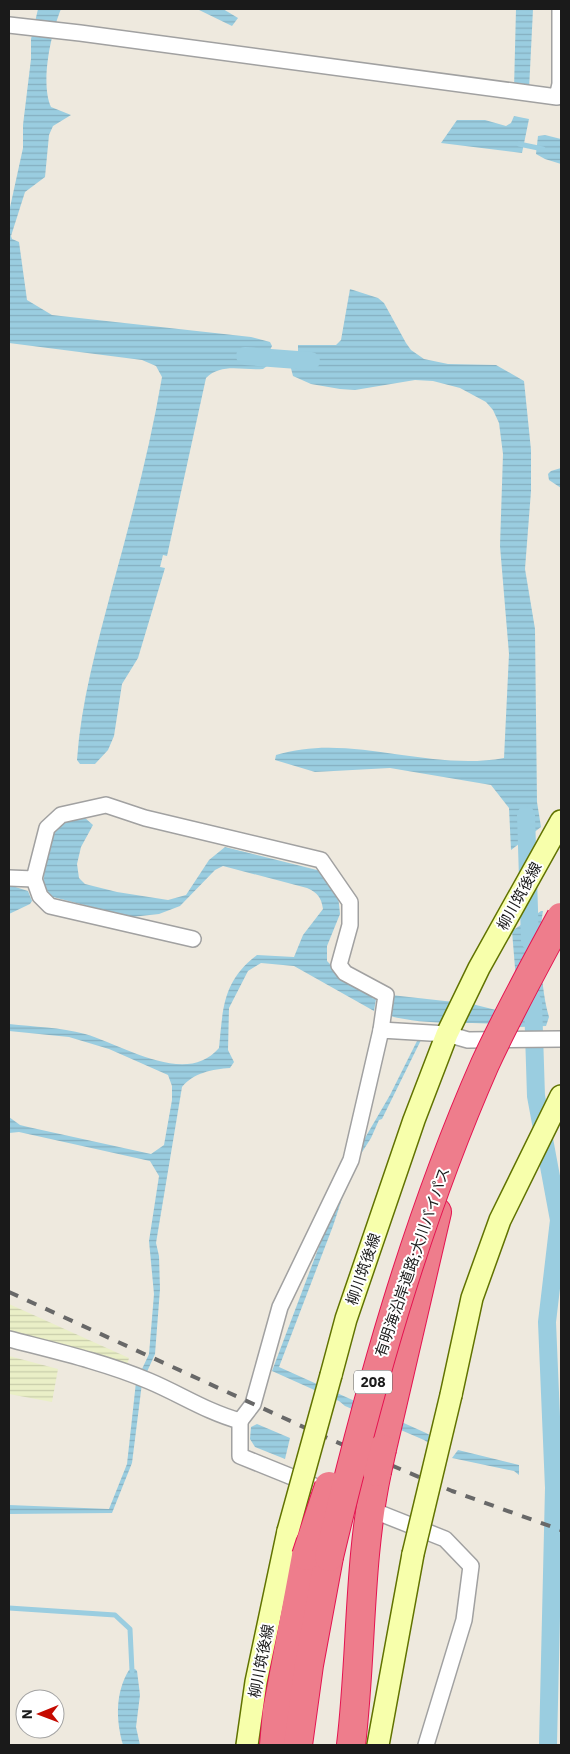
<svg xmlns="http://www.w3.org/2000/svg" width="570" height="1754" font-family="'IBM Plex Sans','Noto Sans JP',sans-serif">
<style>
.farmland{fill:url(#farmland-rules)}
.water{fill:url(#water-rules)}
.lines{fill:none;stroke-linecap:round;stroke-linejoin:round}
.stream{stroke:#9acde0;stroke-width:5}
.canal{stroke:#9acde0;stroke-width:18}
.street-casing{stroke:#a1a1a1;stroke-width:18}
.secondary-casing{stroke:#617300;stroke-width:24}
.highway-casing{stroke:#e41350;stroke-width:30}
.street{stroke:#fff;stroke-width:15}
.secondary{stroke:#f7ffab;stroke-width:21}
.highway{stroke:#ee7d8c;stroke-width:28}
.rail{stroke:#686868;stroke-width:4;stroke-dasharray:10 10;stroke-linecap:butt}
.secondary-bridge-casing{stroke:#617300;stroke-width:24;stroke-linecap:butt}
.highway-bridge-casing{stroke:#e41350;stroke-width:30;stroke-linecap:butt}
.secondary-bridge{stroke:#f7ffab;stroke-width:21}
.highway-bridge{stroke:#ee7d8c;stroke-width:28}
.labels{text-anchor:middle;dominant-baseline:central;stroke-width:4;stroke-linejoin:round;paint-order:stroke}
.shield{fill:#fff;stroke:#5f5f5f;stroke-width:1}
.shield-label{font-size:14px;font-weight:bold;fill:#1a1a1a}
.street-label{font-size:15px;fill:#1a1a1a;stroke:#fff}
</style>
<defs>
<pattern id="farmland-rules" width="6" height="5" patternUnits="userSpaceOnUse" patternTransform="scale(1.25)"><rect width="6" height="5" fill="#eaefc7"/><path d="M0 2.5h6" fill="none" stroke="#c8ccaa"/></pattern>
<pattern id="water-rules" width="6" height="5" patternUnits="userSpaceOnUse" patternTransform="scale(1.25)"><rect width="6" height="5" fill="#9acde0"/><path d="M0 2.5h6" fill="none" stroke="#84afc0"/></pattern>
</defs>
<rect width="100%" height="100%" fill="#eee9de"/>
<!-- farmland -->
<g class="farmland">
<polygon points="9,1304 129,1358 126,1369 9,1330"/>
<polygon points="9,1356 58,1369 52,1402 9,1394"/>
</g>
<!-- water -->
<g class="water">
<path d="M38 9H61C51 33 40 83 51 107L71 115 53 126 49 135 45 177 25 192 11 236 12 239 19 242 27 300 52 315 251 337 270 342 272 346 267 356V366L263 369C244 371 222 362 206 378L167 556 163 555 160 567 165 568 138 658 122 684 114 736 108 750 95 764H80L77 760C81 702 97 645 112 588 131 519 150 448 162 377L156 366 142 360 9 343V212L23 148V125L31 59V39Z"/>
<polygon points="197,9 223,9 238,18 232,26"/>
<polygon points="516,9 533,9 529,90 514,89"/>
<polygon points="514,116 529,119 522,153 441,143 457,120 485,120 506,126 511,123"/>
<polygon points="545,135 561,139 561,164 545,159 536,154 538,136"/>
<path d="M350 289 378 298 384 303 406 343 411 350 424 359 448 364 496 365 524 381 531 450V491L525 569 535 629 537 802 541 827 511 850 509 808 491 785 390 768 315 772 275 760 276 755C350 732 428 772 504 758L509 654 500 546 503 454 499 423 493 410 486 402 460 388 433 381 415 380 355 390 340 389 311 384 293 376 288 357 298 353V345H336L341 340Z"/>
<polygon points="561,468 561,488 549,480 548,474 551,471"/>
<path d="M84 817 93 825 81 847 77 864 79 878 85 884 117 892 168 900 186 895 209 860 225 847 321 871 338 895 340 914 327 946V961L336 970 373 992 372 998 376 999 374 1011 294 966 261 963 248 971 229 1008 228 1050 234 1062 230 1068C213 1069 193 1073 182 1087L156 1243 159 1256 160 1289 155 1354 142 1383 132 1463 112 1513 9 1514V1505L109 1509 127 1464 136 1382 149 1354 154 1294 149 1241 159 1176 150 1161 19 1132 9 1133V1117L20 1125 28 1127 151 1154 164 1145 172 1100V1086L168 1075 109 1049 69 1037 9 1031V1024C34 1027 60 1027 85 1034 124 1045 186 1087 219 1048 223 1007 223 981 257 955L294 957 303 935 323 909C321 897 318 893 307 888L223 866 215 870 180 906 159 914 131 917 53 897 43 886C45 867 47 829 68 821 73 819 79 819 84 817Z"/>
<polygon points="9,885 28,891 32,901 30,904 9,914"/>
<path d="M541 911H543C538 939 541 991 549 1017L546 1026 519 1027V1025C475 1021 429 1027 386 1015L391 995 472 1004 496 1010 505 1008 516 980 512 931Z"/>
<polygon points="418,1039 421,1040 382,1119 379,1120 371,1138 352,1168 333,1226 279,1367 426,1433 445,1443 440,1450 424,1440 345,1406 339,1401 272,1371 351,1162 390,1095"/>
<polygon points="257,1424 290,1438 285,1459 255,1447 250,1439 251,1427"/>
<polygon points="458,1450 519,1465 519,1475 514,1471 452,1458"/>
<path d="M135 1669 137 1671 140 1695 136 1727 140 1745H123C116 1720 115 1693 129 1670Z"/>
</g>
<g class="lines">
<!-- stream -->
<g class="stream">
<polyline points="519,144 543,149"/>
<polyline points="9,1608 115,1615 130,1629 132,1671"/>
</g>
<!-- canal -->
<g class="canal">
<polyline points="245,356 311,361"/>
<polyline points="526,815 530,941"/>
<polyline points="533,1002 536,1096 559,1220 547,1322 554,1488 548,1745"/>
</g>
<!-- street casing -->
<g class="street-casing">
<g id="street">
<polyline points="9,25 80,33 557,97 560,84 560,9"/>
<polyline points="9,878 34,879 47,828 61,815 106,805 145,818 321,860 350,902 350,925 339,965 345,973 386,995 381,1030"/>
<polyline points="34,879 40,896 50,906 193,939"/>
<path d="M9 1339C55 1351 104 1362 149 1381 180 1394 207 1412 240 1421L253 1404 280 1307 351 1160 381 1030 447 1034 468 1040 561 1039"/>
<polyline points="240,1421 240,1456 334,1494"/>
<polyline points="382,1514 445,1539 471,1566 464,1620 426,1745"/>
</g>
</g>
<!-- secondary casing -->
<g class="secondary-casing">
<g id="secondary">
<polyline points="331,1375 346,1319 414,1120 447,1034 479,968 561,821"/>
<polyline points="451,1395 472,1298 500,1220 561,1096"/>
<polyline points="247,1745 256,1682 288,1531"/>
<polyline points="378,1745 413,1554"/>
</g>
</g>
<!-- highway casing -->
<g class="highway-casing">
<g id="highway">
<polyline points="382,1449 437,1212"/>
<polyline points="274,1745 277,1711 306,1556"/>
<polyline points="298,1745 309,1665 329,1557"/>
<path d="M351 1745C362 1654 358 1562 377 1472"/>
</g>
</g>
<!-- street -->
<use href="#street" class="street"/>
<!-- secondary -->
<use href="#secondary" class="secondary"/>
<!-- highway -->
<use href="#highway" class="highway"/>
<!-- rail -->
<polyline class="rail" points="9,1292 334,1441 452,1491 561,1530"/>
<!-- secondary-bridge casing -->
<g class="secondary-bridge-casing">
<g id="secondary-bridge">
<polyline points="288,1531 331,1375"/>
<polyline points="413,1554 451,1395"/>
</g>
</g>
<!-- highway-bridge casing -->
<g class="highway-bridge-casing">
<g id="highway-bridge">
<polyline points="377,1472 382,1449"/>
<polyline points="306,1556 329,1486"/>
<path d="M329 1557C369 1389 415 1223 485 1064 508 1014 535 965 561 917"/>
</g>
</g>
<!-- secondary-bridge -->
<use href="#secondary-bridge" class="secondary-bridge"/>
<!-- highway-bridge -->
<use href="#highway-bridge" class="highway-bridge"/>
</g>
<g class="labels">
<!-- shield labels -->
<rect class="shield" x="354" y="1370.5" width="38" height="23" rx="4"/>
<g class="shield-label">
<text x="373" y="1382">208</text>
</g>
<!-- street labels -->
<g class="street-label">
<text transform="translate(519 896) rotate(-61)">柳川筑後線</text>
<text transform="translate(412 1262) rotate(-71)">有明海沿岸道路;大川バイパス</text>
<text transform="translate(363 1269) rotate(-71)">柳川筑後線</text>
<text transform="translate(261 1661) rotate(-79)">柳川筑後線</text>
</g>
</g>
<!-- border -->
<rect width="570" height="1754" fill="none" stroke="#1a1a1a" stroke-width="20"/>
<!-- north arrow -->
<g transform="translate(40 1714) rotate(269)"><circle r="24" fill="#ffffff" stroke="#a3a3a3"/>
<path d="M0-4L9 19L0 12L-9 19Z" fill="#c50a00"/>
<text y="-8" font-size="14" font-weight="bold" text-anchor="middle" fill="#1a1a1a">N</text>
</g>
</svg>
